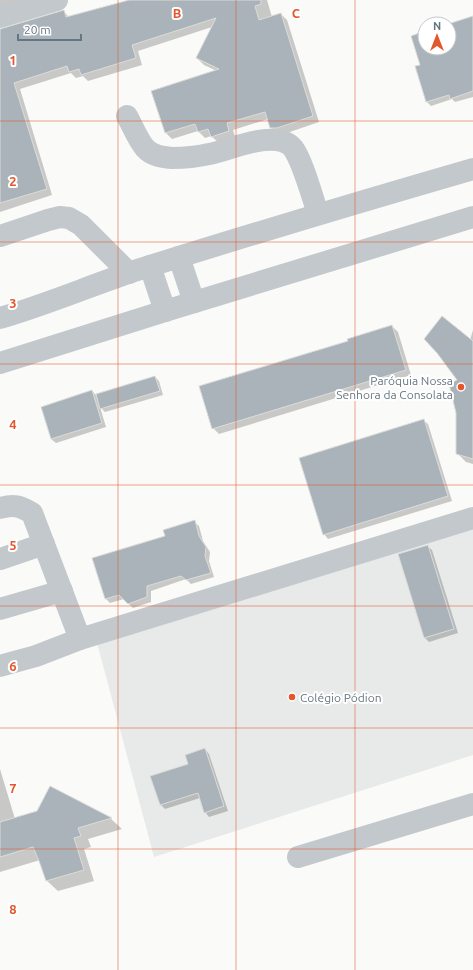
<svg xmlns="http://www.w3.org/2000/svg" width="473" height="970" font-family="Ubuntu,sans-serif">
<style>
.built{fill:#e8e9e9}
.shadow{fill:#0003}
.building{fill:#aab3b9;stroke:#dcdcda}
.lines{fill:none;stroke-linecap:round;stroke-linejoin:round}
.minor{stroke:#c3c8cc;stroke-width:22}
.grid{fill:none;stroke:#e4572e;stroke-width:1;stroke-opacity:0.55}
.poi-dot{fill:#e4572e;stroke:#fff;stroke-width:1.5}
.labels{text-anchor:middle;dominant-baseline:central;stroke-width:4;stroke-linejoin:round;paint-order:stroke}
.poi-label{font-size:12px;fill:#657683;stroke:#fff;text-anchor:end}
.grid-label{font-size:13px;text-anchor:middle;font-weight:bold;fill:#e4572e;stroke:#fff;stroke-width:4;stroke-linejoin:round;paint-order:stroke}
</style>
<rect width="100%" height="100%" fill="#fafaf8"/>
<!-- built -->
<polygon class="built" points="473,521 473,755 154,857 96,639"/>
<!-- shadow -->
<g class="shadow">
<polygon points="0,0 41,0 0,13"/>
<polygon points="141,0 267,0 272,17 281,14 287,20 319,122 284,134 277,134 271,127 268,119 233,130 235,137 218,142 211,136 205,138 198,131 172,139 166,133 217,71 204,65 197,58 212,27 138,51 142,65 88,81 83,76 76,78 71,73 20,89 52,195 0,212 0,30 63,11 69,17"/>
<polygon points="473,17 473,97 455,102 452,99 431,106 427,102 421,65 425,32 425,48 449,48"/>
<polygon points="392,326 398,332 411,375 219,434 213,428 349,341"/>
<polygon points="473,330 473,464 466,462 457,453 458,381"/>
<polygon points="155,377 159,381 163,395 105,412 100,407 106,427 56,443 51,439 92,391 96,395"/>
<polygon points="423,420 428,424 452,501 328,539 324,534"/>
<polygon points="194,522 199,526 203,541 210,552 209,561 214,577 191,584 186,579 151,591 151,602 133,608 124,599 110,603 106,599 166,537"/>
<polygon points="427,546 432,550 458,633 429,642 425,638 399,555"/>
<polygon points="205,749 209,754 228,811 209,817 205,812 200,798 165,809 161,805 190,764"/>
<polygon points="0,769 15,819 38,812 51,787 111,819 122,829 88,839 91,847 84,849 94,881 58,891 46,880 40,860 0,872"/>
</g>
<!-- building -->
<g class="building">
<polygon points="129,0 261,0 261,4 255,6 259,20 281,13 313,116 277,128 270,128 265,112 227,123 229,131 211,137 208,129 198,132 195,124 165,133 151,91 219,69 196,58 216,18 132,45 136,58 81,75 79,69 69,72 67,66 14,83 47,189 0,203 0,29 64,10 66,17"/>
<polygon points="473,16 473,91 450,99 449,95 426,102 415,66 420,65 411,36 425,31 425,48 449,48 448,24"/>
<polygon points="442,316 473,341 473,459 456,454 456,413 449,384 457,380 437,353 424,339"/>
<polygon points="392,325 406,370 212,429 199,386 348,341 347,339"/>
<polygon points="155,376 160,391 100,409 96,394"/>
<polygon points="92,390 102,423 51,439 41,407"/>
<polygon points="424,419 448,496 323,535 299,458"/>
<polygon points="195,520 199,536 206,547 205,556 211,573 186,580 181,576 147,586 147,597 128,604 119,595 105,599 92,558 165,536 163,530"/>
<polygon points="428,545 454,629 424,638 398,554"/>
<polygon points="205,748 224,806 204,813 198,793 160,805 150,776 188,764 185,755"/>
<polygon points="50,786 112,818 78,828 81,836 74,838 84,870 46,881 39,861 33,847 0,857 0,822 37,811"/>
</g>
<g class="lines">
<!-- minor -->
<g class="minor">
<polyline points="0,17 57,0"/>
<path d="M127 116C132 125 138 140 145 148 152 156 162 157 172 158 185 158 196 157 209 154 230 150 276 128 293 148 303 162 312 196 318 214"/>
<polyline points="0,236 48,220 60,217 69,218 81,225 129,273"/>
<polyline points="179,257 194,302"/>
<polyline points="150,266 165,311"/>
<path d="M0 318C45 305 87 287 131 272 245 236 359 202 473 169"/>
<polyline points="0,363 165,311 473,217"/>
<path d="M0 508C14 504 20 506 32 513L80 639"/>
<polyline points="0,559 44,544"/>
<polyline points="0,609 62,591"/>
<polyline points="0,666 36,656 80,639 473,518"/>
<polyline points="298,857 473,804"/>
</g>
</g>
<!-- grid -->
<path class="grid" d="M118 0V970M236 0V970M355 0V970M0 121H473M0 242H473M0 364H473M0 485H473M0 606H473M0 728H473M0 849H473"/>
<!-- markers -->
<g class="poi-dot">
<circle cx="461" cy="387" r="4"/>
<circle cx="292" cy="697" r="4"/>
</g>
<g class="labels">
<!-- poi labels -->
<g class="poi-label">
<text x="453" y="380">Paróquia Nossa<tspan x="453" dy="14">Senhora da Consolata</tspan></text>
<text x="300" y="697" text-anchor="start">Colégio Pódion</text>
</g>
</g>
<g class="grid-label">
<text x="177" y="18">B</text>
<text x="296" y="18">C</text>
<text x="13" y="65">1</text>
<text x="13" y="186">2</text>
<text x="13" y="308">3</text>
<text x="13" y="429">4</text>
<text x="13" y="550">5</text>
<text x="13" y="671">6</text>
<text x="13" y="793">7</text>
<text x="13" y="914">8</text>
</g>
<!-- north arrow -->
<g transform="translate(437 36)"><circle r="19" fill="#ffffff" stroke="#c1c8cd"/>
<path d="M0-3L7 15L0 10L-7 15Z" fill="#e4572e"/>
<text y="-6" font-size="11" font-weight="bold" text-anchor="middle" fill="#657683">N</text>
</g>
<!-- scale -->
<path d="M18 34v6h63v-6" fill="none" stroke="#657683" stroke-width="2"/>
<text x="24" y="34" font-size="12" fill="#657683" stroke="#ffffff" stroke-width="3" paint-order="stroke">20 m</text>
</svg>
